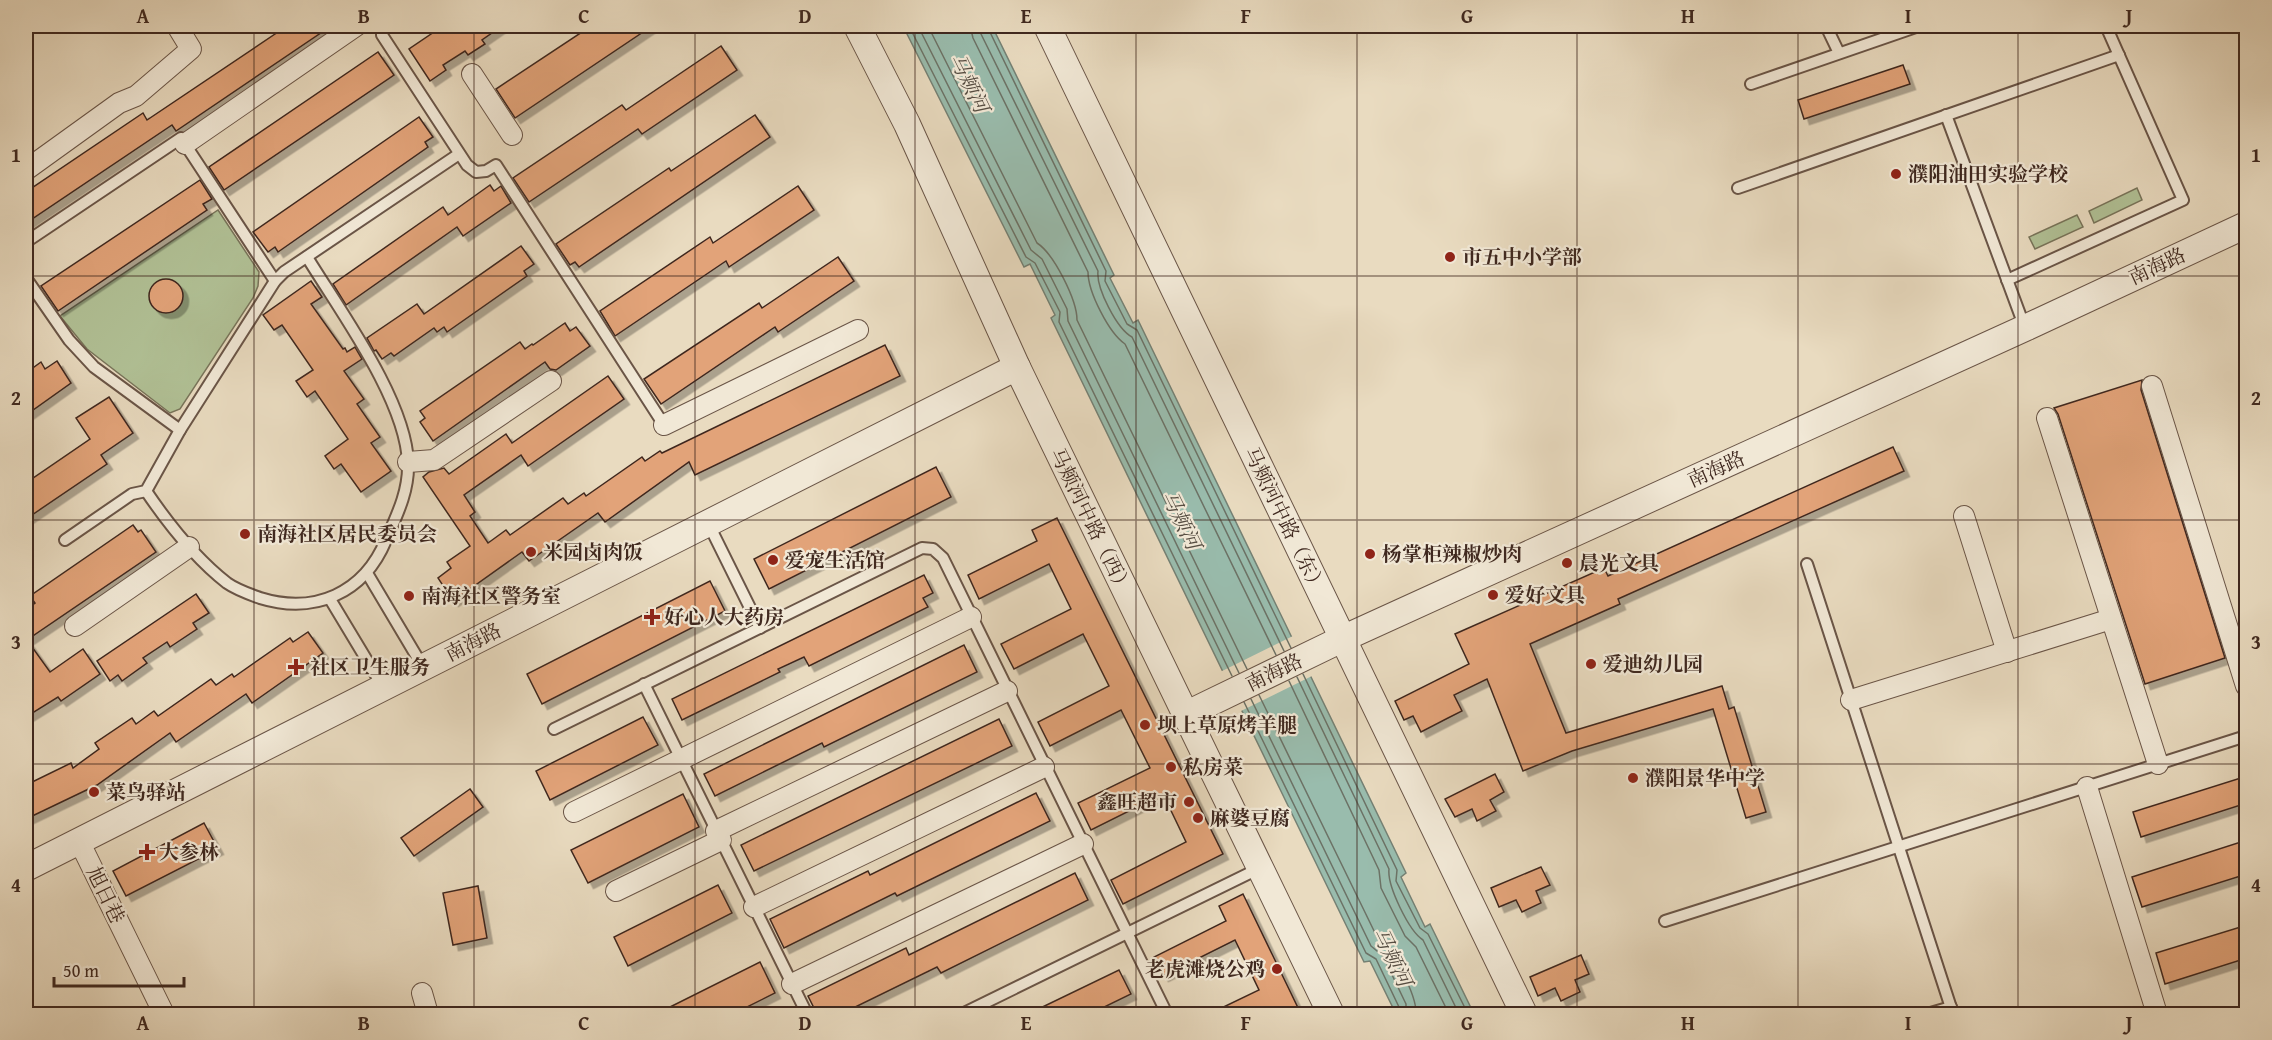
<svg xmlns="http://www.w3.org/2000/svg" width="2272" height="1040" font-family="'Gentium Book Plus','Noto Serif SC',serif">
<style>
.green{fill:#b1c196;stroke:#78745a;stroke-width:1.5}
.water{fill:#99bcad;stroke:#758174;stroke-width:1.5}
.pier{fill:#e9dbc0}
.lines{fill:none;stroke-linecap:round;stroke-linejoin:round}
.shore{stroke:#6c7266;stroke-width:1.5}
.building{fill:#e2a379;stroke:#3f281f;stroke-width:1.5;filter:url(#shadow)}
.service-casing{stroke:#6a5547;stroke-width:14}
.minor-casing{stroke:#6a5547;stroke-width:22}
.tertiary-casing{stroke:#6a5547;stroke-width:28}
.service{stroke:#f1e8d6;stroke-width:10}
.minor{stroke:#f1e8d6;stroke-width:20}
.tertiary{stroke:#f1e8d6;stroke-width:26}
.grid{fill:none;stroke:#3f281f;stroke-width:1.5;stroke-opacity:0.55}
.poi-dot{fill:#8f2418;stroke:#f1e8d6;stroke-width:2}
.labels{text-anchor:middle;stroke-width:4.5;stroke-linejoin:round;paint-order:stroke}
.poi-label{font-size:20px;font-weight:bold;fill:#3f281f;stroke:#f1e8d6;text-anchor:start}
.street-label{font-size:20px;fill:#3f281f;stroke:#f1e8d6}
.water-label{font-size:21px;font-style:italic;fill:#564d42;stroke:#f1e8d6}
.neatline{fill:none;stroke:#3f281f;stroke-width:2}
.grid-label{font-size:20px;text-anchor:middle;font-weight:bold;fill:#3f281f}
</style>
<defs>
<filter id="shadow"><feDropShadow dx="5.5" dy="5.5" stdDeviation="0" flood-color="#0004"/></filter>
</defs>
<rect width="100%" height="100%" fill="#e9dbc0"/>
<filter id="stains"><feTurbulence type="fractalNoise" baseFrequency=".00333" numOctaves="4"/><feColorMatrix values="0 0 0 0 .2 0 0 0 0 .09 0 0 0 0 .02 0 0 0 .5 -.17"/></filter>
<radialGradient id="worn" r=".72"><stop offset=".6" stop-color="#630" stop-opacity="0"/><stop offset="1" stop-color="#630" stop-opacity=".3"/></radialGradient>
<g class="green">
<polygon points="2137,188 2142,200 2094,223 2089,211"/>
<polygon points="218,210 259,272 258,286 253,298 180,409 170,413 87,349 60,316"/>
<polygon points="2077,215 2083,227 2035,249 2029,237"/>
</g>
<polygon class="water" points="903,26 992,26 1114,275 1110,278 1133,323 1138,320 1406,873 1401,877 1425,927 1430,924 1474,1014 1389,1014 1389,1013 1394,1010 1370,961 1364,962 1051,318 1055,315 1030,264 1024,267"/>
<polygon class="pier" points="1295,635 1314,675 1239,712 1220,672"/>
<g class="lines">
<g class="shore">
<polyline points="909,26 1026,257 1035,263 1060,312 1059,322 1232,676"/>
<polyline points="918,26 1031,250 1042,259 1067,309 1068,321 1239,673"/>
<path d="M928,26L1037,243C1054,254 1077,300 1077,320L1247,669"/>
<path d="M970,26L973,38L1088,272C1088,292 1109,333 1125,344L1276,655"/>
<path d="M979,26L981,34L1098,271C1096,288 1117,329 1132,337L1284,651"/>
<polyline points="987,26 1106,271 1105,281 1127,324 1137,330 1291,648"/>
<polyline points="1303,674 1397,870 1396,881 1420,928 1428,934 1468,1014"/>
<path d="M1297,677L1389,869C1387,886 1409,931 1423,940L1459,1014"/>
<polyline points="1289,681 1379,870 1381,888 1405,936 1416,947 1449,1014"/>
<path d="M1259,695L1378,939C1393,949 1417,996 1416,1014"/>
<polyline points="1251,699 1371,946 1383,956 1406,1004 1406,1014"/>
<polyline points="1244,702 1366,953 1376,959 1399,1007 1398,1014"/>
</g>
</g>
<g class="building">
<polygon points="287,26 331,26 176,131 172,125 26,223 26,192 143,113 147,120"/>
<polygon points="443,26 502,26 482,40 485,44 468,55 465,51 443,65 446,70 430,81 409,49"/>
<polygon points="591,26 652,26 515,118 496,89"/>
<polygon points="721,46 737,70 642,134 638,129 529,202 513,178 622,105 626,110"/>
<polygon points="378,52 394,75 224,190 209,167"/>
<polygon points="1903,65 1910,84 1804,119 1798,100"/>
<polygon points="755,115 770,137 579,267 575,262 570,265 556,244 669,168 671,171"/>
<polygon points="419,117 433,137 425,142 428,147 278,252 275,247 268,252 253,232"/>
<polygon points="200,180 212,199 203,204 207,210 58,311 41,286"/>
<polygon points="490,185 494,191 501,186 511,203 463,236 457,227 346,305 333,284 443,207 448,215"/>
<polygon points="798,186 814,210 729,267 726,261 615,336 600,311 710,237 713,243"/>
<polygon points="521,246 534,264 524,271 527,276 447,332 444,327 437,332 434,328 394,356 391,353 382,359 376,350 374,351 367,338 417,304 424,314"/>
<polygon points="838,257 854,281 778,332 775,327 661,404 644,379 759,303 762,308"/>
<circle cx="166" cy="296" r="17"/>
<polygon points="311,281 322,297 311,304 343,349 345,348 347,352 355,347 362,359 344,371 364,399 357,404 380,437 371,443 391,471 361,492 341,464 334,469 325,456 348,439 315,391 307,397 296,381 313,370 282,325 274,330 263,315"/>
<polygon points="565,323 570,331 576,327 590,346 556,370 550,369 545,362 433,441 420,422 425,418 420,411 520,342 525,349 532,344 533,345"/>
<polygon points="885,345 900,376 695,475 689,462 605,522 598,513 529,561 522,552 453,601 438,578 451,568 447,562 470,546 423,477 429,472 444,468 449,474 506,434 512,443 608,376 624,399 528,466 521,455 464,495 475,512 470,516 488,543 506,530 510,535 563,498 568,504 584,493 586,496 642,457 645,461 660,451 662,453"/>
<polygon points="57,361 71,383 26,415 26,373 41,362 45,369"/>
<polygon points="2142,380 2141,390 2225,658 2145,684 2058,414 2054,408"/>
<polygon points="109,397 133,433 101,455 107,464 26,519 26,483 90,439 76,418"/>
<polygon points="1893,447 1904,471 1618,599 1620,604 1530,644 1566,733 1722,686 1729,709 1734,707 1766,812 1746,818 1713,709 1572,751 1523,771 1487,679 1454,695 1462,711 1448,718 1421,732 1413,716 1404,720 1395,701 1469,664 1455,634 1604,568 1608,576"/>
<polygon points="936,467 951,497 769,589 754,559"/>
<polygon points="1057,518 1223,854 1123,904 1111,880 1186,842 1163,794 1091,830 1078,803 1150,768 1121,710 1050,746 1038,722 1109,686 1083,634 1014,669 1001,644 1071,609 1049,564 979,599 968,575 1037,541 1032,530"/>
<polygon points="133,525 138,532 141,530 156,552 27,640 50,672 83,649 100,674 61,701 58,697 26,717 26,610 35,603 30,596"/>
<polygon points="924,575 933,593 923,598 928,607 809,666 804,657 778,669 780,672 682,720 672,699"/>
<polygon points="710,581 725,611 542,704 527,674"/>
<polygon points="196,594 209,613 193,623 197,629 170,647 167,642 143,658 147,663 122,681 118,675 110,681 97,661"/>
<polygon points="308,632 323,653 252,703 246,694 176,742 170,733 97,785 26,819 26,785 71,763 73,768 99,749 95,743 132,718 136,724 154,711 158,716 211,679 216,685 232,674 234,677 290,638 293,642"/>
<polygon points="964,645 977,672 824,747 822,743 715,796 704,774"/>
<polygon points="643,717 658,745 550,800 536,771"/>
<polygon points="999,719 1012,746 754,871 741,845"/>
<polygon points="1495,774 1504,792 1490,800 1496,811 1477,821 1472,809 1455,817 1445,799"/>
<polygon points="2247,776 2247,803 2141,837 2133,812"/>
<polygon points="470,789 483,807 414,856 401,838"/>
<polygon points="1036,793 1050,821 897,896 895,893 784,948 770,919 868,871 870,875"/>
<polygon points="683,794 699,827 588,883 571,850"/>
<polygon points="204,823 218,849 126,896 113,871"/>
<polygon points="2247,840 2247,874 2142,907 2132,877"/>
<polygon points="1541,867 1550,885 1536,891 1541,903 1522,912 1516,900 1499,907 1491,888"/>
<polygon points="1075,873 1088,900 941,973 937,967 841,1014 817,1014 808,996 906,948 909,955"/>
<polygon points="718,885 732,913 628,966 614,937"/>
<polygon points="478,886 487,938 453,945 443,893"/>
<polygon points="1243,894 1301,1014 1209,1014 1259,990 1235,940 1163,976 1154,957 1226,921 1219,906"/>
<polygon points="2247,925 2247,958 2165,984 2156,953"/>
<polygon points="1581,955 1589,974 1575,980 1580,992 1561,1001 1555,988 1538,996 1530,977"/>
<polygon points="760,962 775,993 733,1014 656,1014"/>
<polygon points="1119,970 1131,994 1090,1014 1028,1014"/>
</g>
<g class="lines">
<g class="service-casing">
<g id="service">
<polyline points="1826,26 1839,53"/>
<polyline points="382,35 467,165 476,172 486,171 496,165 664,425"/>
<polyline points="1751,84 1919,26"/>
<polyline points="1946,115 2025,328"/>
<polyline points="1738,188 2119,55"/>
<polyline points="26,242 181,138 275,281"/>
<polyline points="26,278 69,340 94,367 180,430"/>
<polyline points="2007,280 2183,200 2106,26"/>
<path d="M146,491C169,525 195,558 227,583C237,590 249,594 260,598C315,615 364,593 386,540C397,515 409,491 408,463C406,400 340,311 307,257"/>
<polyline points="708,523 760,628"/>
<polyline points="65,540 132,494 146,491 180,430 275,281 284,272 459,154"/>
<polyline points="1807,564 1953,1014"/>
<polyline points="367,573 423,667"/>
<polyline points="330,599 383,687"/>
<polyline points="644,684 807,1014"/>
<polyline points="554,729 922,548 933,549 943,558 1167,1014"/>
<polyline points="1665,921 2246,736"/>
<polyline points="962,1014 1260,868"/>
<polyline points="1927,1014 1951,1007"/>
</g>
</g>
<g class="minor-casing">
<g id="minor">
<polyline points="472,74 512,135"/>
<polyline points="185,144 356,26"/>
<polyline points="26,170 119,103 136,96 191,49 177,26"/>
<polyline points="2152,386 2246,686"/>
<polyline points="2047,418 2158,764"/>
<polyline points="664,425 858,330"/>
<polyline points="408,462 434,460 551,381"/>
<polyline points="1964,516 2007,652"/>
<polyline points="75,626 189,547"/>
<polyline points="1851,700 2111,619"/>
<polyline points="2087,787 2157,1014"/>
<polyline points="574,812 971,617"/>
<polyline points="716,831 1007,691"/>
<polyline points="79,841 164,1014"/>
<polyline points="616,891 721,840"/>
<polyline points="754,907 1044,767"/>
<polyline points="792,984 1083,844"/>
<polyline points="422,993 428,1014"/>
</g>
</g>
<g class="tertiary-casing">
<g id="tertiary">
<polyline points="857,26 907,124 1017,367 1331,1014"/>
<polyline points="1047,26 1524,1014"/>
<polyline points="1185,715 1342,639 2025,328 2246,225"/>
<polyline points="26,868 1017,367"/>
</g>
</g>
<use href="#service" class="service"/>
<use href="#minor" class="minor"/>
<use href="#tertiary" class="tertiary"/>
</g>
<path class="grid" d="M254,26V1014M474,26V1014M695,26V1014M915,26V1014M1136,26V1014M1357,26V1014M1577,26V1014M1798,26V1014M2018,26V1014M26,276H2246M26,520H2246M26,764H2246"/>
<g class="poi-dot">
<circle cx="1896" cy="174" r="6"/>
<circle cx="1450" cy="257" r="6"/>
<circle cx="245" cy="534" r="6"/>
<circle cx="531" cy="552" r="6"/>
<circle cx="1370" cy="554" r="6"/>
<circle cx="773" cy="560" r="6"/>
<circle cx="1567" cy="563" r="6"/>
<circle cx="1493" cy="595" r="6"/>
<circle cx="409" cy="596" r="6"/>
<path d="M649 608h6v6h6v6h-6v6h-6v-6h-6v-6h6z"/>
<circle cx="1591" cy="664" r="6"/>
<path d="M293 658h6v6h6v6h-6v6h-6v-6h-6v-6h6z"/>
<circle cx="1145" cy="725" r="6"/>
<circle cx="1171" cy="767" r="6"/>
<circle cx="1633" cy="778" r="6"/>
<circle cx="94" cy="792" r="6"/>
<circle cx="1189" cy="802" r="6"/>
<circle cx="1198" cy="818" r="6"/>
<path d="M144 843h6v6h6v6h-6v6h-6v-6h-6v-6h6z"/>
<circle cx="1277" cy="969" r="6"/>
</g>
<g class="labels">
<g class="poi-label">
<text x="1908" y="181">濮阳油田实验学校</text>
<text x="1462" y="264">市五中小学部</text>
<text x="257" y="541">南海社区居民委员会</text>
<text x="543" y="559">米园卤肉饭</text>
<text x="1382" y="561">杨掌柜辣椒炒肉</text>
<text x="785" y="567">爱宠生活馆</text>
<text x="1579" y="570">晨光文具</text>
<text x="1505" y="602">爱好文具</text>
<text x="421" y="603">南海社区警务室</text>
<text x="664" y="624">好心人大药房</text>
<text x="1603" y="671">爱迪幼儿园</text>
<text x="310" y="674">社区卫生服务</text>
<text x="1157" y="732">坝上草原烤羊腿</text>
<text x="1183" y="774">私房菜</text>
<text x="1645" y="785">濮阳景华中学</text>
<text x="106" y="799">菜鸟驿站</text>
<text x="1177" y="809" text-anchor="end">鑫旺超市</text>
<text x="1210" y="825">麻婆豆腐</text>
<text x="159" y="859">大参林</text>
<text x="1265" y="976" text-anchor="end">老虎滩烧公鸡</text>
</g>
<g class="street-label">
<text transform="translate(2157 266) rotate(-25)" y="7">南海路</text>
<text transform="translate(1716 469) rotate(-24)" y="7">南海路</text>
<text transform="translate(1285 520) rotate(64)" y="7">马颊河中路（东）</text>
<text transform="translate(1091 521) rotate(64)" y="7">马颊河中路（西）</text>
<text transform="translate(473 642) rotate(-27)" y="7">南海路</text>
<text transform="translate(1274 672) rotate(-26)" y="7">南海路</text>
<text transform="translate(106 895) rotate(64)" y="7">旭日巷</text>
</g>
<g class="water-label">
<text transform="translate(969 83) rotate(64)" y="7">马颊河</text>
<text transform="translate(1181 520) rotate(64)" y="7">马颊河</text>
<text transform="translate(1392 957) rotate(64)" y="7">马颊河</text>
</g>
</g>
<rect width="2272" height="1040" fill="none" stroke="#e9dbc0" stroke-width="66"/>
<path d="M54 977v9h130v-9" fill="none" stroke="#3f281f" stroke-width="3"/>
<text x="63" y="977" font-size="18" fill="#3f281f" stroke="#f1e8d6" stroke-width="4.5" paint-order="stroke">50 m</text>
<rect x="33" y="33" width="2206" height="974" class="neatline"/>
<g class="grid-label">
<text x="143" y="23">A</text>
<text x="364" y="23">B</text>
<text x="584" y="23">C</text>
<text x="805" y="23">D</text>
<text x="1026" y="23">E</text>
<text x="1246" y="23">F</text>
<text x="1467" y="23">G</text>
<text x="1688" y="23">H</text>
<text x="1908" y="23">I</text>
<text x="2129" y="23">J</text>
<text x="16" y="162">1</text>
<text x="2256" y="162">1</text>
<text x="16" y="405">2</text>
<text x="2256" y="405">2</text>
<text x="16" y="649">3</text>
<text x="2256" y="649">3</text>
<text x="16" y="892">4</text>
<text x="2256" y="892">4</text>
<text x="143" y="1030">A</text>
<text x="364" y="1030">B</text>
<text x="584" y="1030">C</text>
<text x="805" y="1030">D</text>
<text x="1026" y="1030">E</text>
<text x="1246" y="1030">F</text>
<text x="1467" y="1030">G</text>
<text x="1688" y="1030">H</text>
<text x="1908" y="1030">I</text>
<text x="2129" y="1030">J</text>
</g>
<rect width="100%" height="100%" filter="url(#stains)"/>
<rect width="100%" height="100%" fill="url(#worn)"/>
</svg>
